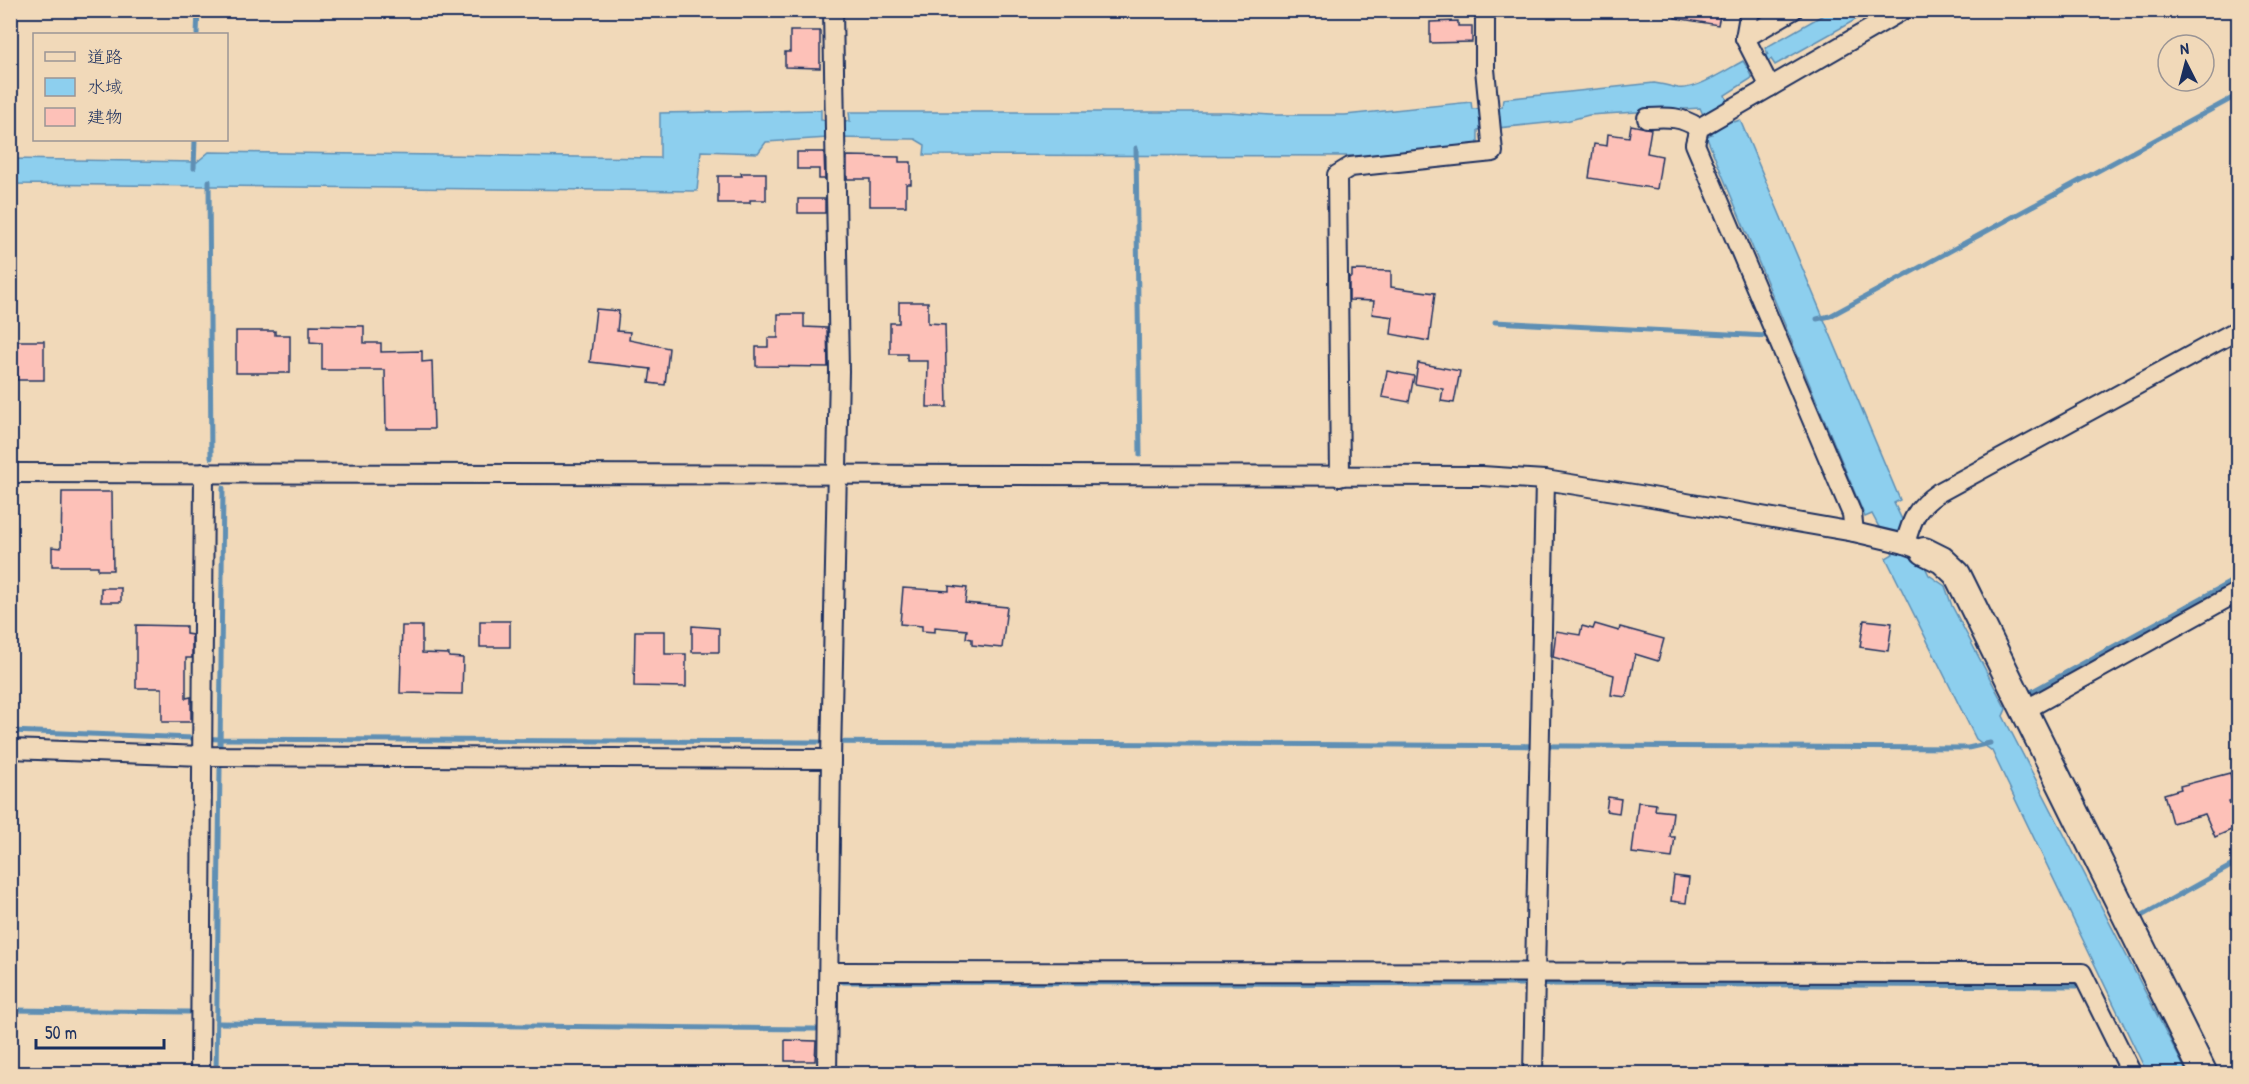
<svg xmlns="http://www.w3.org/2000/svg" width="2249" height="1084" font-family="'Patrick Hand','Klee One',sans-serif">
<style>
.water{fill:#8dcfee;stroke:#5f8fb4;stroke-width:1.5}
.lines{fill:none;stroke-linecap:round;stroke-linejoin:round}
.stream{stroke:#5f8fb4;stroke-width:5}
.building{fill:#fdc1b8;stroke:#1b2f5e;stroke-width:1.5}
.street-casing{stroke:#1b2f5e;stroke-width:22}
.secondary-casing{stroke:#1b2f5e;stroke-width:30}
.street{stroke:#f1d9b9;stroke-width:18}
.secondary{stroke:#f1d9b9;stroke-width:26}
</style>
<rect width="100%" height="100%" fill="#f1d9b9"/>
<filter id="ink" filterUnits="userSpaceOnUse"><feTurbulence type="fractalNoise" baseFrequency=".0167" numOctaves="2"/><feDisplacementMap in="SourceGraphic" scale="12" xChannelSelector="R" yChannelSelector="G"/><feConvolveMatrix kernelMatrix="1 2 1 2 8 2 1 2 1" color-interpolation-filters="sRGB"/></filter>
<g filter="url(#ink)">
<path class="water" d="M1830,11H1871L1775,65L1771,59L1749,72L1752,78L1725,95L1734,122L1740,120L1900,500L1894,503L1929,575L1945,586L1952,606L2006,709L2003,716L2187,1073H2147L1992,751L1976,739L1886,558L1893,554L1872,514L1865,517L1706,136L1712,134L1700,108L1589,115L1566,121L1478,130V144L1360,156L924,155L925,145L915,139L828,138L766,142L758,153L701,151L697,191L11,184V159L197,162L209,152L660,158V113L821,110V120L850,121L849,112H1228L1270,115H1345L1471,102L1472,109L1502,107L1503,99L1654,83C1662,84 1670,86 1678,88C1695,91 1728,69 1743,61L1747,67L1768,54L1765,48Z"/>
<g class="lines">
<g class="stream">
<polyline points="197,34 198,10"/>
<polyline points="1136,148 1140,455"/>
<polyline points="194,168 195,140"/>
<polyline points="209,181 211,458"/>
<polyline points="1817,319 1830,316 2238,95"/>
<polyline points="1495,322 1767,336"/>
<polyline points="2031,692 2238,578"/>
<polyline points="10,731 220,739 1968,748 1990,743"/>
<polyline points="220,750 223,488"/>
<polyline points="2141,916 2238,862"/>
<polyline points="843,982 1522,984"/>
<polyline points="1547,984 2077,986"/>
<polyline points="10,1010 189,1012"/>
<polyline points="217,1023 816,1029"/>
<polyline points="216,1074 220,769"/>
</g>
</g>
<g class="building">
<polygon points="1676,10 1721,10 1718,25 1675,18"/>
<polygon points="1458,21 1458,26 1472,26 1472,42 1430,43 1430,22"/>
<polygon points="790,31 820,31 820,68 785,67 785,52 790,52"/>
<polygon points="1631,125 1651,129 1647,153 1662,156 1657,189 1589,178 1594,144 1607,146 1608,134 1629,137"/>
<polygon points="797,152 824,152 825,179 819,179 819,169 797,169"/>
<polygon points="847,156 899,157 899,162 911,162 911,184 906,184 906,206 870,206 870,179 847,179"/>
<polygon points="741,173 766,173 766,200 750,200 750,203 718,203 718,176 742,176"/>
<rect x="798" y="199" width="27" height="14"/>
<polygon points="1352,270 1391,271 1391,287 1435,293 1429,341 1391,334 1393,317 1372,314 1374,301 1349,300 1349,277 1352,277"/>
<polygon points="899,302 928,302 928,323 945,324 947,407 927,407 928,361 907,361 907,354 890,354 890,323 899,323"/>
<polygon points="596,309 619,311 617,331 630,332 629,340 669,348 665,385 649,383 651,369 590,362"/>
<polygon points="778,314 804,314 804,327 827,328 828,367 756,366 756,347 768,347 768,338 778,338"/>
<polygon points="310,325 364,326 364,343 381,343 381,352 422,351 422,362 432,361 434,429 386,429 385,370 322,370 322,343 310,342"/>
<polygon points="236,331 275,331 275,335 290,335 290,373 236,373"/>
<polygon points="10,341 44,341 44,380 17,380 17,368 10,368"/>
<polygon points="1418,363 1460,371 1454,403 1441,401 1443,389 1415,384"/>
<polygon points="1387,371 1414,376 1409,402 1382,397"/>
<polygon points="62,492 112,492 113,570 98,570 98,566 52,566 52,547 61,548"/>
<polygon points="949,586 967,588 965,603 1007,607 1002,648 972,645 972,639 966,638 967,630 935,627 935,632 922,631 922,626 900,624 903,588 949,591"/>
<rect x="101" y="588" width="20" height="14"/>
<polygon points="1864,620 1892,623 1888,651 1860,647"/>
<rect x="480" y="621" width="30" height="26"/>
<polygon points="1595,624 1619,631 1620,627 1664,639 1658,661 1635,654 1626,697 1611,695 1614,675 1553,657 1556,631 1580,635 1582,626 1593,629"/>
<polygon points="136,625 186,626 186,634 192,635 192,658 186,658 186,698 191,697 191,722 162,722 162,688 136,688"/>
<polygon points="402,626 422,626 422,653 449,654 449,657 463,658 462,694 400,693"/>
<polygon points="692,626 719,628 719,652 692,652"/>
<polygon points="635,631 665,631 665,654 686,654 686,687 634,686"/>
<polygon points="2230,773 2237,799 2229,801 2238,827 2215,837 2205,814 2172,823 2164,794 2181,789 2180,786"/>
<polygon points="1608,797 1621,799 1619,813 1606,811"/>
<polygon points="1638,802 1656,804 1655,810 1673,812 1670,837 1675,837 1672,858 1632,853"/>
<polygon points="1674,876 1689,878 1686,903 1671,901"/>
<polygon points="785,1040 816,1041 815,1061 785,1061"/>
</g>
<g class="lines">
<g class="street-casing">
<g id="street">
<polyline points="1750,10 1745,38 1770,87"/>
<polyline points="1745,38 1793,10"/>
<path d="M1647,118C1669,117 1680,116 1699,128"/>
<polyline points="10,473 1482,476 1545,480 1646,496 1854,532 1905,544 1924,551"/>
<polyline points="1340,477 1337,175 1350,167 1493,152 1485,69 1485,10"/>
<polyline points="1854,532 1852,514 1695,144 1699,128 1903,10"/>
<path d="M1905,544C1912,519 1916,508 1938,493L2238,330"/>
<polyline points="2025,710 2238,592"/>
<polyline points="10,749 203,756 831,759"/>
<polyline points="829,972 2082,973 2132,1074"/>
<polyline points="200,1074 204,473"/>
<polyline points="827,1074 831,759 839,371 833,10"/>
<polyline points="1533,1074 1545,480"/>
</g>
</g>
<g class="secondary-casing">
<polyline id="secondary" points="1924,551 1942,560 1957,574 2204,1074"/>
</g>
<use href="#street" class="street"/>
<use href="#secondary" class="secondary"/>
</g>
</g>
<rect width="2249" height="1084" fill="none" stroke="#f1d9b9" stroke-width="36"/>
<rect x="18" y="18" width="2213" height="1048" fill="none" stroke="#1b2f5e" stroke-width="2" filter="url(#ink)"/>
<rect x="33" y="33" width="195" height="108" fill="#f1d9b9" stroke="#9b9595" stroke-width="1.5"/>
<rect x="45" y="52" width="30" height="9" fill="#f1d9b9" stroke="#9b9595" stroke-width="1.5"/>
<text x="87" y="63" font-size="18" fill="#1b2f5e">道路</text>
<rect x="45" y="78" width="30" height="18" fill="#8dcfee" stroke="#9b9595" stroke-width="1.5"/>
<text x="87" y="93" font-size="18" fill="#1b2f5e">水域</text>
<rect x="45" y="108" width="30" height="18" fill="#fdc1b8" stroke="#9b9595" stroke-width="1.5"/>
<text x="87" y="123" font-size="18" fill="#1b2f5e">建物</text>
<g transform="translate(2186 63) rotate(354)"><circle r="28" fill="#f1d9b9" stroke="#9b9595" stroke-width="1.5"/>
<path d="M0-4.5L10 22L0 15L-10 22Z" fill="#1b2f5e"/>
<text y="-9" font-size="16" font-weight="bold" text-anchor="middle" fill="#1b2f5e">N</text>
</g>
<path d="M36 1039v9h128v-9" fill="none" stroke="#1b2f5e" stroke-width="3"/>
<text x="45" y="1039" font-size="18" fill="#1b2f5e" stroke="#f1d9b9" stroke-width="4.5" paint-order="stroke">50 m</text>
</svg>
